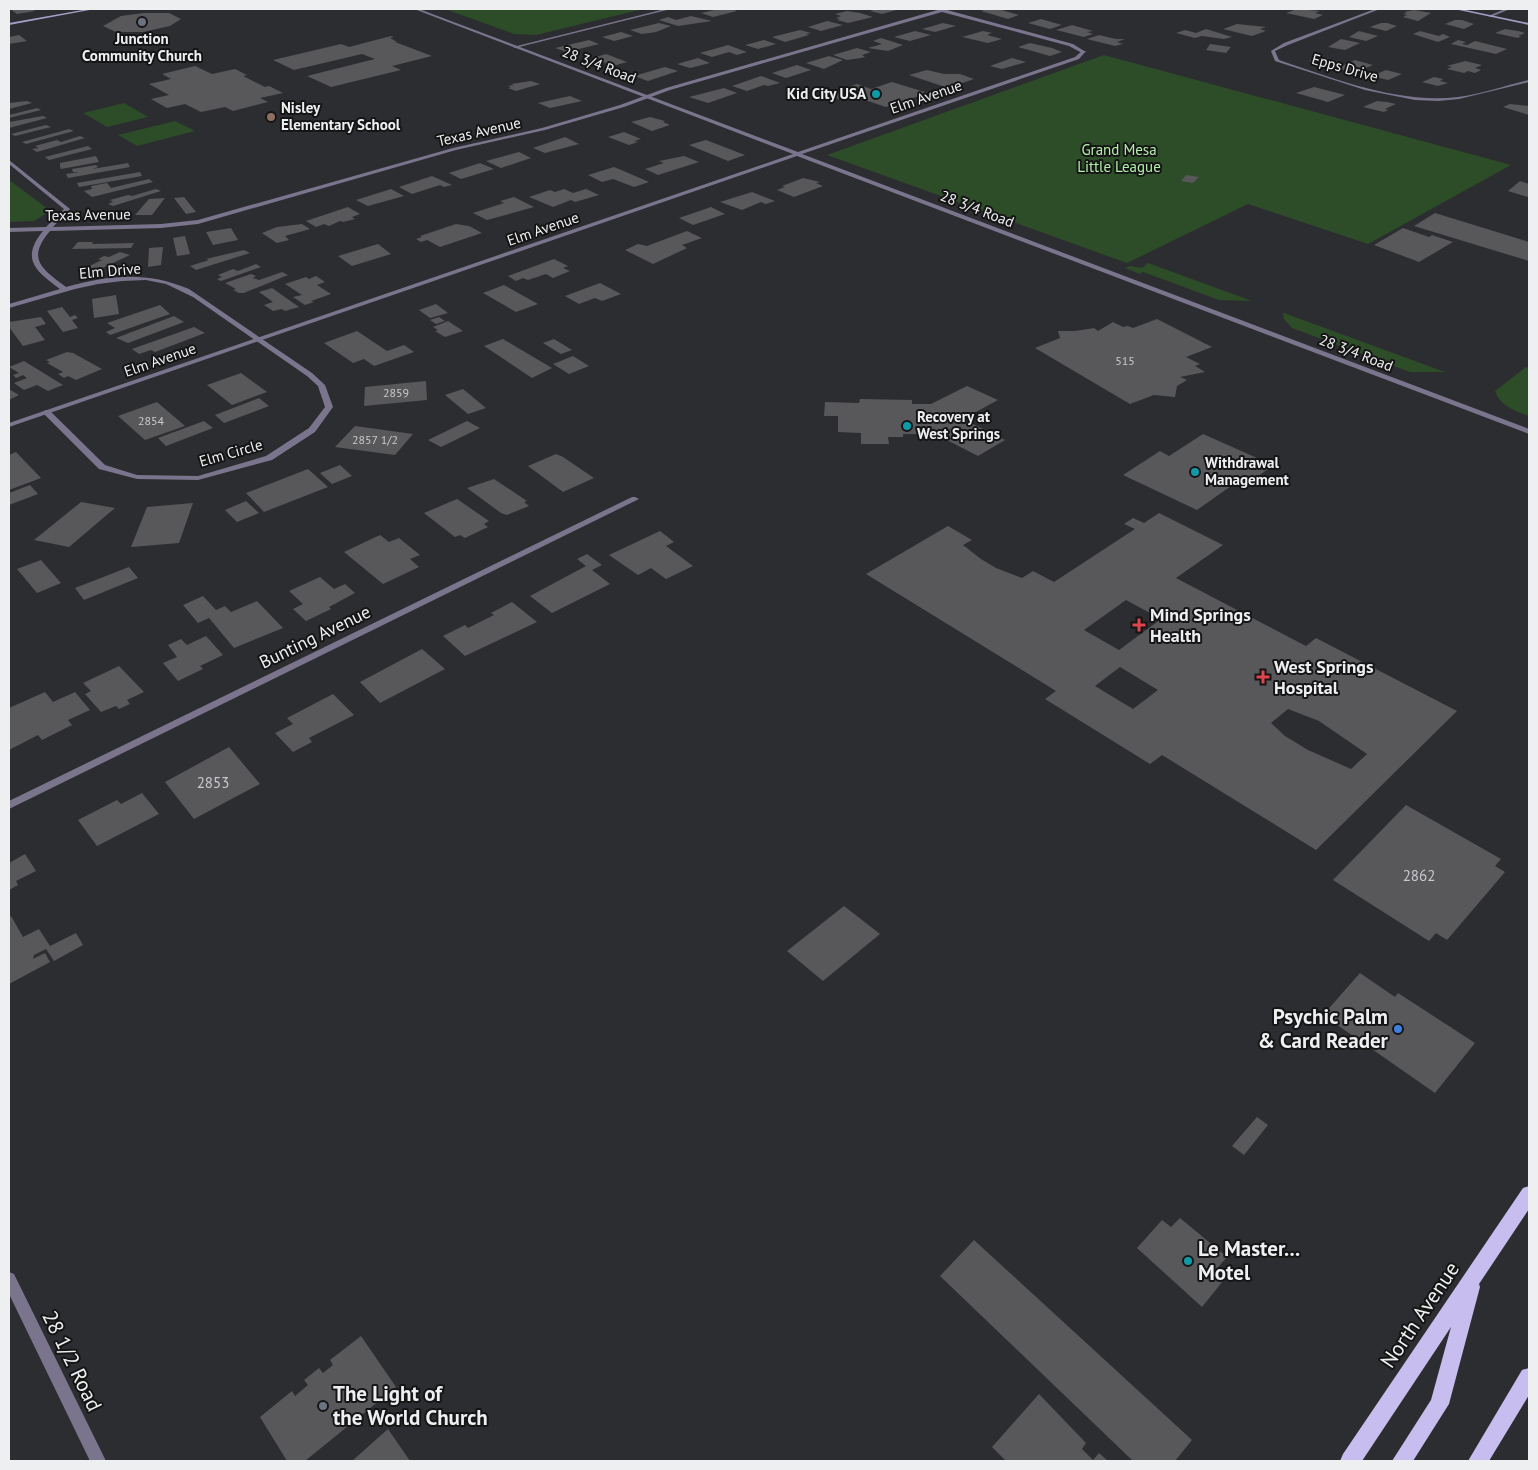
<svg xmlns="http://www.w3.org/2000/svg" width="1538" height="1470" font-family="'PT Sans',sans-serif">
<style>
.green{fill:#2d4c28}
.building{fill:#58585b;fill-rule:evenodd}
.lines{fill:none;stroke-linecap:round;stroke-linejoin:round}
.minor{fill:#7a758d;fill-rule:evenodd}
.tertiary{fill:#7a758d;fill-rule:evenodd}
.secondary{fill:#a69dc5;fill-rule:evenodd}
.primary{fill:#c8bdef;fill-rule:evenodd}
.worship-dot{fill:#6b7280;stroke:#151516;stroke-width:2}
.culture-dot{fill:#0f9aa8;stroke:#151516;stroke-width:2}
.education-dot{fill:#8d6e63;stroke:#151516;stroke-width:2}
.health-dot{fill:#e0444e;stroke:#151516;stroke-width:2}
.shop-dot{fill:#3f7fe0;stroke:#151516;stroke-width:2}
.labels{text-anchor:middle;stroke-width:4;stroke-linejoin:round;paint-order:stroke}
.far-number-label{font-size:12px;fill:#c8c9cc}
.far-poi-label{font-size:15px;font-weight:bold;fill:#eeeff1;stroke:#151516;text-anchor:start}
.far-street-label{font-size:15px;fill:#eeeff1;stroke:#151516}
.far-park-label{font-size:15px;fill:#b2efa8;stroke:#151516}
.number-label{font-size:15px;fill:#c8c9cc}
.poi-label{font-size:18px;font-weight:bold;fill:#eeeff1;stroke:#151516;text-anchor:start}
.street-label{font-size:18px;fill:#eeeff1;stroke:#151516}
.near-poi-label{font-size:21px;font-weight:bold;fill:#eeeff1;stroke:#151516;text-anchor:start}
.near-street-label{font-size:21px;fill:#eeeff1;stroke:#151516}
</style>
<rect width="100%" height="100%" fill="#2c2d30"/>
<g class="green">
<polygon points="445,9 643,9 536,35 514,34"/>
<polygon points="1104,55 1511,165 1368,244 1248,204 1127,263 827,155"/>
<polygon points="124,103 148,117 107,127 83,113"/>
<polygon points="175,121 195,131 137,146 118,135"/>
<polygon points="9,180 48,209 47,213 34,221 9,222"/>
<polygon points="1148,263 1252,301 1219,300 1143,272 1140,274 1125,268 1130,266 1142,268"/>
<polygon points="1283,313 1284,313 1445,372 1410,372 1292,328 1284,319"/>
<path d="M1526,367L1529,368V416C1515,411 1500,406 1495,391Z"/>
</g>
<g class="building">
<polygon points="10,9 32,9 35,11 17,14"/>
<polygon points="719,9 731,9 737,11 713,17 701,13"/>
<polygon points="877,9 900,9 882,14 870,11"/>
<polygon points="987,9 998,9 1019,15 1008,19 981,11"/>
<polygon points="1297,9 1320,11 1315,13 1323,15 1314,19 1286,13"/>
<polygon points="1414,10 1431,13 1418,21 1403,17 1407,15 1403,14 1407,13 1404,12"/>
<polygon points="847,11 860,13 873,17 848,23 837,20 840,19 836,18 841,16 835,14"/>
<polygon points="143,13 169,13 181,19 170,26 143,32 116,32 103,26 121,16"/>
<polygon points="691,16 712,21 678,26 659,20 668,17 676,20"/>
<polygon points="1041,19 1062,25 1050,29 1028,23"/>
<polygon points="1455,20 1462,20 1474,24 1464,29 1445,24"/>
<polygon points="827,21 843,25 821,31 808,27"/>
<polygon points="659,23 671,26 656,32 642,34 630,30"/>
<polygon points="943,23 956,26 935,32 922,29"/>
<polygon points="1381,23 1387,23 1397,26 1386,31 1370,27"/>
<polygon points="1237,24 1266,27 1260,29 1266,31 1252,36 1223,29"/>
<polygon points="1072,25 1093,31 1087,32 1093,34 1084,37 1056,30"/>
<polygon points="1206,29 1232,37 1224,39 1202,36 1195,38 1176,33 1185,30 1196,33"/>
<polygon points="1505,29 1518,31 1525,33 1518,36 1521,36 1518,38 1495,33"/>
<polygon points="800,30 811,33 806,34 809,35 785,42 772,37"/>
<polygon points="915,31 931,35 910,41 894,37"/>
<polygon points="983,31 992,33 987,35 1002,39 988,43 962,37"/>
<polygon points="1359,31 1378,36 1366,41 1349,37"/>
<polygon points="1420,31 1439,36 1443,34 1450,37 1438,42 1413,34"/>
<polygon points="621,32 633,36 614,41 602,37"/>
<polygon points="19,35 27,41 9,44 9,37"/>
<polygon points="1099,35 1116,39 1125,39 1117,42 1123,44 1115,46 1087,39"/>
<polygon points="391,36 394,37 390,38 397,42 395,42 432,56 392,66 401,70 331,87 307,76 375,59 362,54 294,70 273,60 341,44 349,47"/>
<polygon points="881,38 903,45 888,51 868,48 882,44 873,41"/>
<polygon points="1341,39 1360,43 1345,50 1328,47"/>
<polygon points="589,40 599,44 567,52 555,48"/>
<polygon points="764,40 776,44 758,49 745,45"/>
<polygon points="1458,40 1466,42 1462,44 1467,45 1475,41 1507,49 1496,54 1451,44"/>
<polygon points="1030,43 1052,48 1062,52 1050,56 1018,47"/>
<polygon points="1210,44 1231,47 1226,53 1206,50"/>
<polygon points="728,45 747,52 737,55 729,52 712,57 700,53"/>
<polygon points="857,48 871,52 862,55 865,57 861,58 847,60 833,55"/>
<polygon points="606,54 627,62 613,66 593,58"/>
<polygon points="829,56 843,60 824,69 806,63"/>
<polygon points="1319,56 1330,59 1327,60 1332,61 1325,65 1309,61"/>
<polygon points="698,58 710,63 690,68 677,64"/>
<polygon points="1012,58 1026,62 1002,69 990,66"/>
<polygon points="1355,60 1373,65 1354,73 1337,68"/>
<polygon points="1465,61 1482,65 1475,68 1481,70 1475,73 1468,71 1464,73 1447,69 1452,67 1447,66"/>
<polygon points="797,65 811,70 786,78 772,73"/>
<polygon points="195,66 212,74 235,69 247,75 243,76 265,87 269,86 283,93 260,98 268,102 233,111 225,107 201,112 185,104 167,108 151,99 169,95 149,84 171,79 162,74"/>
<polygon points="665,67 678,71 648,81 634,76"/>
<polygon points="927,70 944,74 960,74 974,79 948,88 909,75"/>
<polygon points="1386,70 1402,74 1388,80 1372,76"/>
<polygon points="761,76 780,83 768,86 764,85 747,91 732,86"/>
<polygon points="1434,77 1443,79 1440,81 1448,83 1438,86 1422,82"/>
<polygon points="531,81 540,84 516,91 508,88 511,88 508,86 514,85 511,84"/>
<polygon points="892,82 928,93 886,107 850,95 838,99 824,95 857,84 871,89"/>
<polygon points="1314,87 1345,95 1328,102 1296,93"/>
<polygon points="724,88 737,93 708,103 689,97"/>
<polygon points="570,96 582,101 550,108 538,103"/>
<polygon points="27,101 32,103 9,109 9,103"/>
<polygon points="1377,101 1387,102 1396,104 1385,109 1388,110 1384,112 1363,107"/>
<polygon points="1510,104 1529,106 1529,115 1503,107"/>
<polygon points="37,108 41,110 9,118 9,115"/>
<polygon points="43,116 47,118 9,128 9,122"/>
<polygon points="650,117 665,121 663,122 670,125 652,131 631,122"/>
<polygon points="46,125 51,127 15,136 11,134"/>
<polygon points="69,129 74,131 26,144 22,142"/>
<polygon points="624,132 641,139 634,141 638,142 629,145 608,137"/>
<polygon points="80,136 85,138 37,152 32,149 39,148 35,146 57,140 61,142"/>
<polygon points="565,137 579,144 545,153 533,148"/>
<polygon points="706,140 745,155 728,161 689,145"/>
<polygon points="88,146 92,149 49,160 45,157"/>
<polygon points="519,152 531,158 501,168 486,161"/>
<polygon points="96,156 99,162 61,169 60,166 60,163"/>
<polygon points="684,156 699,162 658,175 645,169 664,163 659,161"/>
<polygon points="128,163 130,167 68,178 66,174 79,172 73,172 72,169 96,165 98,167 92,169"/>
<polygon points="480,163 494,169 461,179 449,173"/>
<polygon points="614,167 626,172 649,182 634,187 613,179 602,182 588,175"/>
<polygon points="140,172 142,176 79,187 77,183"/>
<polygon points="1186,175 1199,177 1193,183 1181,181"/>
<polygon points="432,176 452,185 444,187 440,185 412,194 399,187"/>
<polygon points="803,178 820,182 816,183 823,186 794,197 777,190 785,187 782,186"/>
<polygon points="149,179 153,182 92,197 84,191 92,189 91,186 107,183 111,188"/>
<polygon points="1520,181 1529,184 1528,197 1508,191"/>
<polygon points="156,189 161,191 113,206 108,204 113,202 110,200 128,195 132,196"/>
<polygon points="391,189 404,196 368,206 356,200"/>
<polygon points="564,189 573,193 586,189 599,195 575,202 571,200 553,207 529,197 550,190 555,192"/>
<polygon points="752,192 775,201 766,204 761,202 742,210 720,202"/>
<polygon points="184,197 196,212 186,214 174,198"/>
<polygon points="514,197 534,207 487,220 473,213 504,203 500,201"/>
<polygon points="165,198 152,215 135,215 149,199"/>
<polygon points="348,207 360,214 352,217 355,219 343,222 340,221 329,226 324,224 316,227 306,221"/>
<polygon points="711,207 725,214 693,225 679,218"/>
<polygon points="1435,213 1529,242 1529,261 1414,226"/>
<polygon points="302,224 310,229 285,236 289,240 277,243 262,233 277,227"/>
<polygon points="456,224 469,226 482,233 440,247 427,240 421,242 416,239 422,237 420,236"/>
<polygon points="231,228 238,240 213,245 206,232"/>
<polygon points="1403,228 1429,237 1432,235 1453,242 1419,262 1374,245"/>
<polygon points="687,231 702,238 682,245 687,248 653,264 625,250 638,244 647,246"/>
<polygon points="185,236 190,254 177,256 173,238"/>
<polygon points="78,242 93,242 92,244 134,243 131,248 72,249"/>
<polygon points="378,244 391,254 352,266 338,256"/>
<polygon points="163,247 161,265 148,267 149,248"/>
<polygon points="244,250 250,253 196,270 190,266 209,260 206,259"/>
<polygon points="120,252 130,255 94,272 83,269 102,260 98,259 104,256 109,257"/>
<polygon points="554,259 568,266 563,268 570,271 553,278 546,274 528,280 523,278 516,281 508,276"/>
<polygon points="256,264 261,267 221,281 217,279 222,277 218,275 233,269 238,271"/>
<polygon points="282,272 288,275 244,293 239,293 233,290 236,289 225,283 251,274 256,276 253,278 259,280"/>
<polygon points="316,276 325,282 317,285 331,294 311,301 314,302 305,305 293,297 302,295 285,284 306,277 309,279"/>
<polygon points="600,283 621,294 602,301 595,298 579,304 565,296"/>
<polygon points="504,285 538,304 516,312 483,293"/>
<polygon points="272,288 299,307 285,311 282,309 273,311 264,305 273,302 259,292"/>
<polygon points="116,295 119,314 94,318 92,299"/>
<polygon points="436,304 448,313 430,318 419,310"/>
<polygon points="160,305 170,314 110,335 106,332 115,328 107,323"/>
<polygon points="62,307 70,317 75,315 78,318 72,320 78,328 63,332 47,311"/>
<polygon points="174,316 184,322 128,343 116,338"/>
<polygon points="41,317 46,324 35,327 45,340 23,346 9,327 9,322"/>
<polygon points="439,317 445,321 436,324 430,320"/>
<polygon points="1157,319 1212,347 1186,357 1200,364 1195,366 1205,372 1180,377 1187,380 1177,386 1175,397 1154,395 1130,404 1035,348 1060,338 1058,331 1075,331 1094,328 1098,331 1113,322 1123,327 1128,326 1133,328"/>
<polygon points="448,321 463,331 445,337 435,331 438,330 433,327"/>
<polygon points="194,327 205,333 155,352 151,350 139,354 132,349"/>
<polygon points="357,331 387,351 404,345 414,352 374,366 364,359 353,363 324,343"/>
<polygon points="503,339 552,368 532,378 484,346"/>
<polygon points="554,339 572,350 561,354 543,343"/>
<polygon points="67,352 73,353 102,369 76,380 68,376 64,378 58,374 63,372 47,363 50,362 46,360"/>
<polygon points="573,356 589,366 569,374 553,364"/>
<polygon points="24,361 63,385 48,391 37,385 24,390 14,383 27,378 23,375 16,378 13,375 19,373 9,367"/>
<polygon points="241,373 267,392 232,405 207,385"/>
<polygon points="426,381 427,400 364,406 365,387"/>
<polygon points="967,386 998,400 963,419 1005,440 978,456 935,434 903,434 903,437 888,437 889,444 861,444 861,433 838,432 838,416 824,416 825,402 859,403 860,399 912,400 912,404 931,404"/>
<polygon points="9,389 19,395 9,400"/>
<polygon points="463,389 486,408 468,414 445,395"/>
<polygon points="259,398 269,406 224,423 215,415"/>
<polygon points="157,402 185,426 145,440 118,416"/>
<polygon points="204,421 213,428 166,446 158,438"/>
<polygon points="467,421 480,428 441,447 428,440"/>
<polygon points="355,426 413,434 395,455 335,447"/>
<polygon points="1203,434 1266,462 1261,466 1268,469 1249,483 1241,479 1197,510 1123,475 1160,451 1169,456"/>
<polygon points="16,452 41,478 9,490 9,455"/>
<polygon points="556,454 563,457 594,478 563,492 528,466"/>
<polygon points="340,465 352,476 332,484 320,473"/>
<polygon points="308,469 328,487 264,512 246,493"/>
<polygon points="494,479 527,501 524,502 529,506 507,515 501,513 467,488"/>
<polygon points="30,485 38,494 9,505 9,493"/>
<polygon points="457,499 489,521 484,524 488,527 465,538 460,535 455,537 424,513"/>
<polygon points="246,501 259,513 237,522 225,510"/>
<polygon points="81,502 115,508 69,547 34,540"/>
<polygon points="193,503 179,543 131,547 147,507"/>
<path d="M1159,513L1223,545L1176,578L1306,646L1316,638L1457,711L1316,850L1162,755L1150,764L1045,699L1056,691L866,574L948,526L972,540L963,545L981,559L996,568L1022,578L1033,571L1054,582L1135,529L1124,524L1133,518L1144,523ZM1126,600L1161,619L1119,650L1084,630ZM1120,667L1158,690L1133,709L1095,686ZM1288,709L1319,721L1367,754L1351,769L1308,750L1285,736L1271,723Z"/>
<polygon points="660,531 674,542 666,546 693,566 666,579 651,568 638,575 609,555"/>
<polygon points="380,535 389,542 399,538 420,555 410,559 419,567 383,584 344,552"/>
<polygon points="587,554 602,565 592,570 610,584 552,613 530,596 586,566 577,559"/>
<polygon points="41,560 61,583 37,593 17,569"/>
<polygon points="129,567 138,578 84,600 75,588"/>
<polygon points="320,577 334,589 345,584 355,593 329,607 331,609 306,621 293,609 303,604 289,591"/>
<polygon points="203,596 216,610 225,606 231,612 257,601 283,628 234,648 209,618 198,623 183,605"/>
<polygon points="512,602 537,622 465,656 443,636 465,625 468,628 494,615 491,613"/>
<polygon points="206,636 223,655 200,666 203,669 178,681 163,663 177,657 168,645 181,639 187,645"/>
<polygon points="422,649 445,669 380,703 360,682"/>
<polygon points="119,666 144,692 127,700 130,704 119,709 116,706 101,712 85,694 91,691 83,683"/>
<polygon points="45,692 53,702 75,692 90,710 68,720 72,725 42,740 38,735 9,750 9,708"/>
<polygon points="333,694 354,715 309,738 312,742 293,752 275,733 293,724 287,718"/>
<polygon points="229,747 260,784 194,819 165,782"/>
<polygon points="142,793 159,814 97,846 78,820 117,800 121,804"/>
<polygon points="1406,805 1501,859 1495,866 1505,872 1447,940 1436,933 1429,941 1333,880"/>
<polygon points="25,854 36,871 16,881 18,885 9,890 9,863"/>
<polygon points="844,906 880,934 823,981 787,951"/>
<polygon points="11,916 23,937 39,929 50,946 76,933 83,945 54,961 46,949 34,955 33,959 45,953 50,962 9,984 9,917"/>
<polygon points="1360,973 1395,997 1398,993 1475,1043 1435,1093 1323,1015"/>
<polygon points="1257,1117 1268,1125 1244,1155 1232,1146"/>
<polygon points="1180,1218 1227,1257 1213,1273 1223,1281 1202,1307 1137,1248 1162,1220 1171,1227"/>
<polygon points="974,1240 1192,1440 1175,1461 1133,1461 940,1276"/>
<polygon points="361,1336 396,1387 305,1461 287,1461 260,1417 292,1391 295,1396 308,1385 304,1380 319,1368 323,1373 333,1365 330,1360"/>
<polygon points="1039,1394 1086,1443 1082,1449 1093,1460 1099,1453 1108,1461 1006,1461 992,1447"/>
<polygon points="388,1429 410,1461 352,1461"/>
</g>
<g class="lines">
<g class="minor">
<polygon points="665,9 671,9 515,48 513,47"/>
<path d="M941,9H949L947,10L1073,44L1086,52L1082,53L1069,46L942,12L670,90L624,107L545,130L456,150L198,224L161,228L50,231C26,259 42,269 66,287C110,275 146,271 189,289L312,373L325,385L333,407L315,432L272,460L198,480L137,479L99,469L42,412L46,410H49L105,465L137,475L198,476L266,456L309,428L325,407L318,386L307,376L193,297L166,284L146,280L122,281L98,284L75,289L9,308V304L60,289C36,271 20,259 43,231L9,232V228L46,227L64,209L9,164V160L70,209L53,227L161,224L198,220L453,148L542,128L620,105L666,88Z"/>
<path d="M1375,9H1380L1288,45L1275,51L1279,60C1336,79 1397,104 1458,97C1482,94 1506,85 1529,80V82L1459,99L1438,101L1415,100L1365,90L1275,61L1271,51L1284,43Z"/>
<polygon points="1505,9 1510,9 1491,17 1488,16"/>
<polygon points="632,497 635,497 639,499 9,809 9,801"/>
</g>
<g class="tertiary">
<polygon points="414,9 419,9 798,152 1075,57 1082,51 1086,51 1079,59 802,154 1529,429 1529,434 797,156 9,427 9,423 793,154"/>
<polygon points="9,1272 14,1274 106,1461 90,1461 9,1294"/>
</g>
<g class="secondary">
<polygon points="88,9 95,9 9,25 9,23"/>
<polygon points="1454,9 1461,9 1529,23 1529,25"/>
</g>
<g class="primary">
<polygon points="1529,1186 1529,1209 1479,1284 1480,1287 1449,1404 1413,1461 1392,1461 1431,1400 1451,1327 1362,1461 1340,1461 1343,1454 1523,1188"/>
<polygon points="1529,1368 1529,1395 1489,1461 1468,1461 1522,1370"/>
</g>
</g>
<g class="worship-dot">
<circle cx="142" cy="22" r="5"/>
<circle cx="323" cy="1406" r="5"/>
</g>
<g class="culture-dot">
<circle cx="876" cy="94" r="5"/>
<circle cx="907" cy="426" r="5"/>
<circle cx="1195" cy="472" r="5"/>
<circle cx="1188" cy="1261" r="5"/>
</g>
<circle class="education-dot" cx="271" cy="117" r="5"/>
<g class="health-dot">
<path d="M1136.5 617.5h5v5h5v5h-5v5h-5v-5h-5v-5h5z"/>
<path d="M1260.5 669.5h5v5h5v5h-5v5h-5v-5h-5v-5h5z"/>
</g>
<circle class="shop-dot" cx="1398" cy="1029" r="5"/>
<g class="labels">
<g class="far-number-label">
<text x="1125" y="365">515</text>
<text x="396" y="397">2859</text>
<text x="151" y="425">2854</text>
<text x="375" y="444">2857 1/2</text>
</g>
<g class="far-poi-label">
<text x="142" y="44" text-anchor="middle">Junction<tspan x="142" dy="17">Community Church</tspan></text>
<text x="866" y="99" text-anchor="end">Kid City USA</text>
<text x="281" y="113">Nisley<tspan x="281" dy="17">Elementary School</tspan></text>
<text x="917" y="422">Recovery at<tspan x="917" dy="17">West Springs</tspan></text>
<text x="1205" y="468">Withdrawal<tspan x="1205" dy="17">Management</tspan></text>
</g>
<g class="far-street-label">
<text transform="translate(599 65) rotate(21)" y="5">28 3/4 Road</text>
<text transform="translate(1345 68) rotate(16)" y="5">Epps Drive</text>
<text transform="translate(926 97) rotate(-19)" y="5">Elm Avenue</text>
<text transform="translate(479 132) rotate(-13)" y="5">Texas Avenue</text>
<text transform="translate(977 209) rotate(21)" y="5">28 3/4 Road</text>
<text transform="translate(88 215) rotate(-1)" y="5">Texas Avenue</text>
<text transform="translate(543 229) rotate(-19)" y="5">Elm Avenue</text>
<text transform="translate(110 271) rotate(-5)" y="5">Elm Drive</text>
<text transform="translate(1356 353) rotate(21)" y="5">28 3/4 Road</text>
<text transform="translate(160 360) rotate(-19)" y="5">Elm Avenue</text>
<text transform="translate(231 453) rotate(-16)" y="5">Elm Circle</text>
</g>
<g class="far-park-label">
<text x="1119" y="155">Grand Mesa<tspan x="1119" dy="17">Little League</tspan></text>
</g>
<g class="number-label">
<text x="213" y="788">2853</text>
<text x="1419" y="881">2862</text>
</g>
<g class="poi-label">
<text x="1150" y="621">Mind Springs<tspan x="1150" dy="21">Health</tspan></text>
<text x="1274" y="673">West Springs<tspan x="1274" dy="21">Hospital</tspan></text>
</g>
<g class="street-label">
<text transform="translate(315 637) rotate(-26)" y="6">Bunting Avenue</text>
</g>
<g class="near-poi-label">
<text x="1388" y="1024" text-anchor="end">Psychic Palm<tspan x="1388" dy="24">&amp; Card Reader</tspan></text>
<text x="1198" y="1256">Le Master...<tspan x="1198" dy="24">Motel</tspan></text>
<text x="333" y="1401">The Light of<tspan x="333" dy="24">the World Church</tspan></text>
</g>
<g class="near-street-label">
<text transform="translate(1420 1315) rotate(-56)" y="7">North Avenue</text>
<text transform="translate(72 1361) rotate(64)" y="7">28 1/2 Road</text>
</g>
</g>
<rect width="1538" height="1470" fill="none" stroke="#eeeff1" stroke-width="20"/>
</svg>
